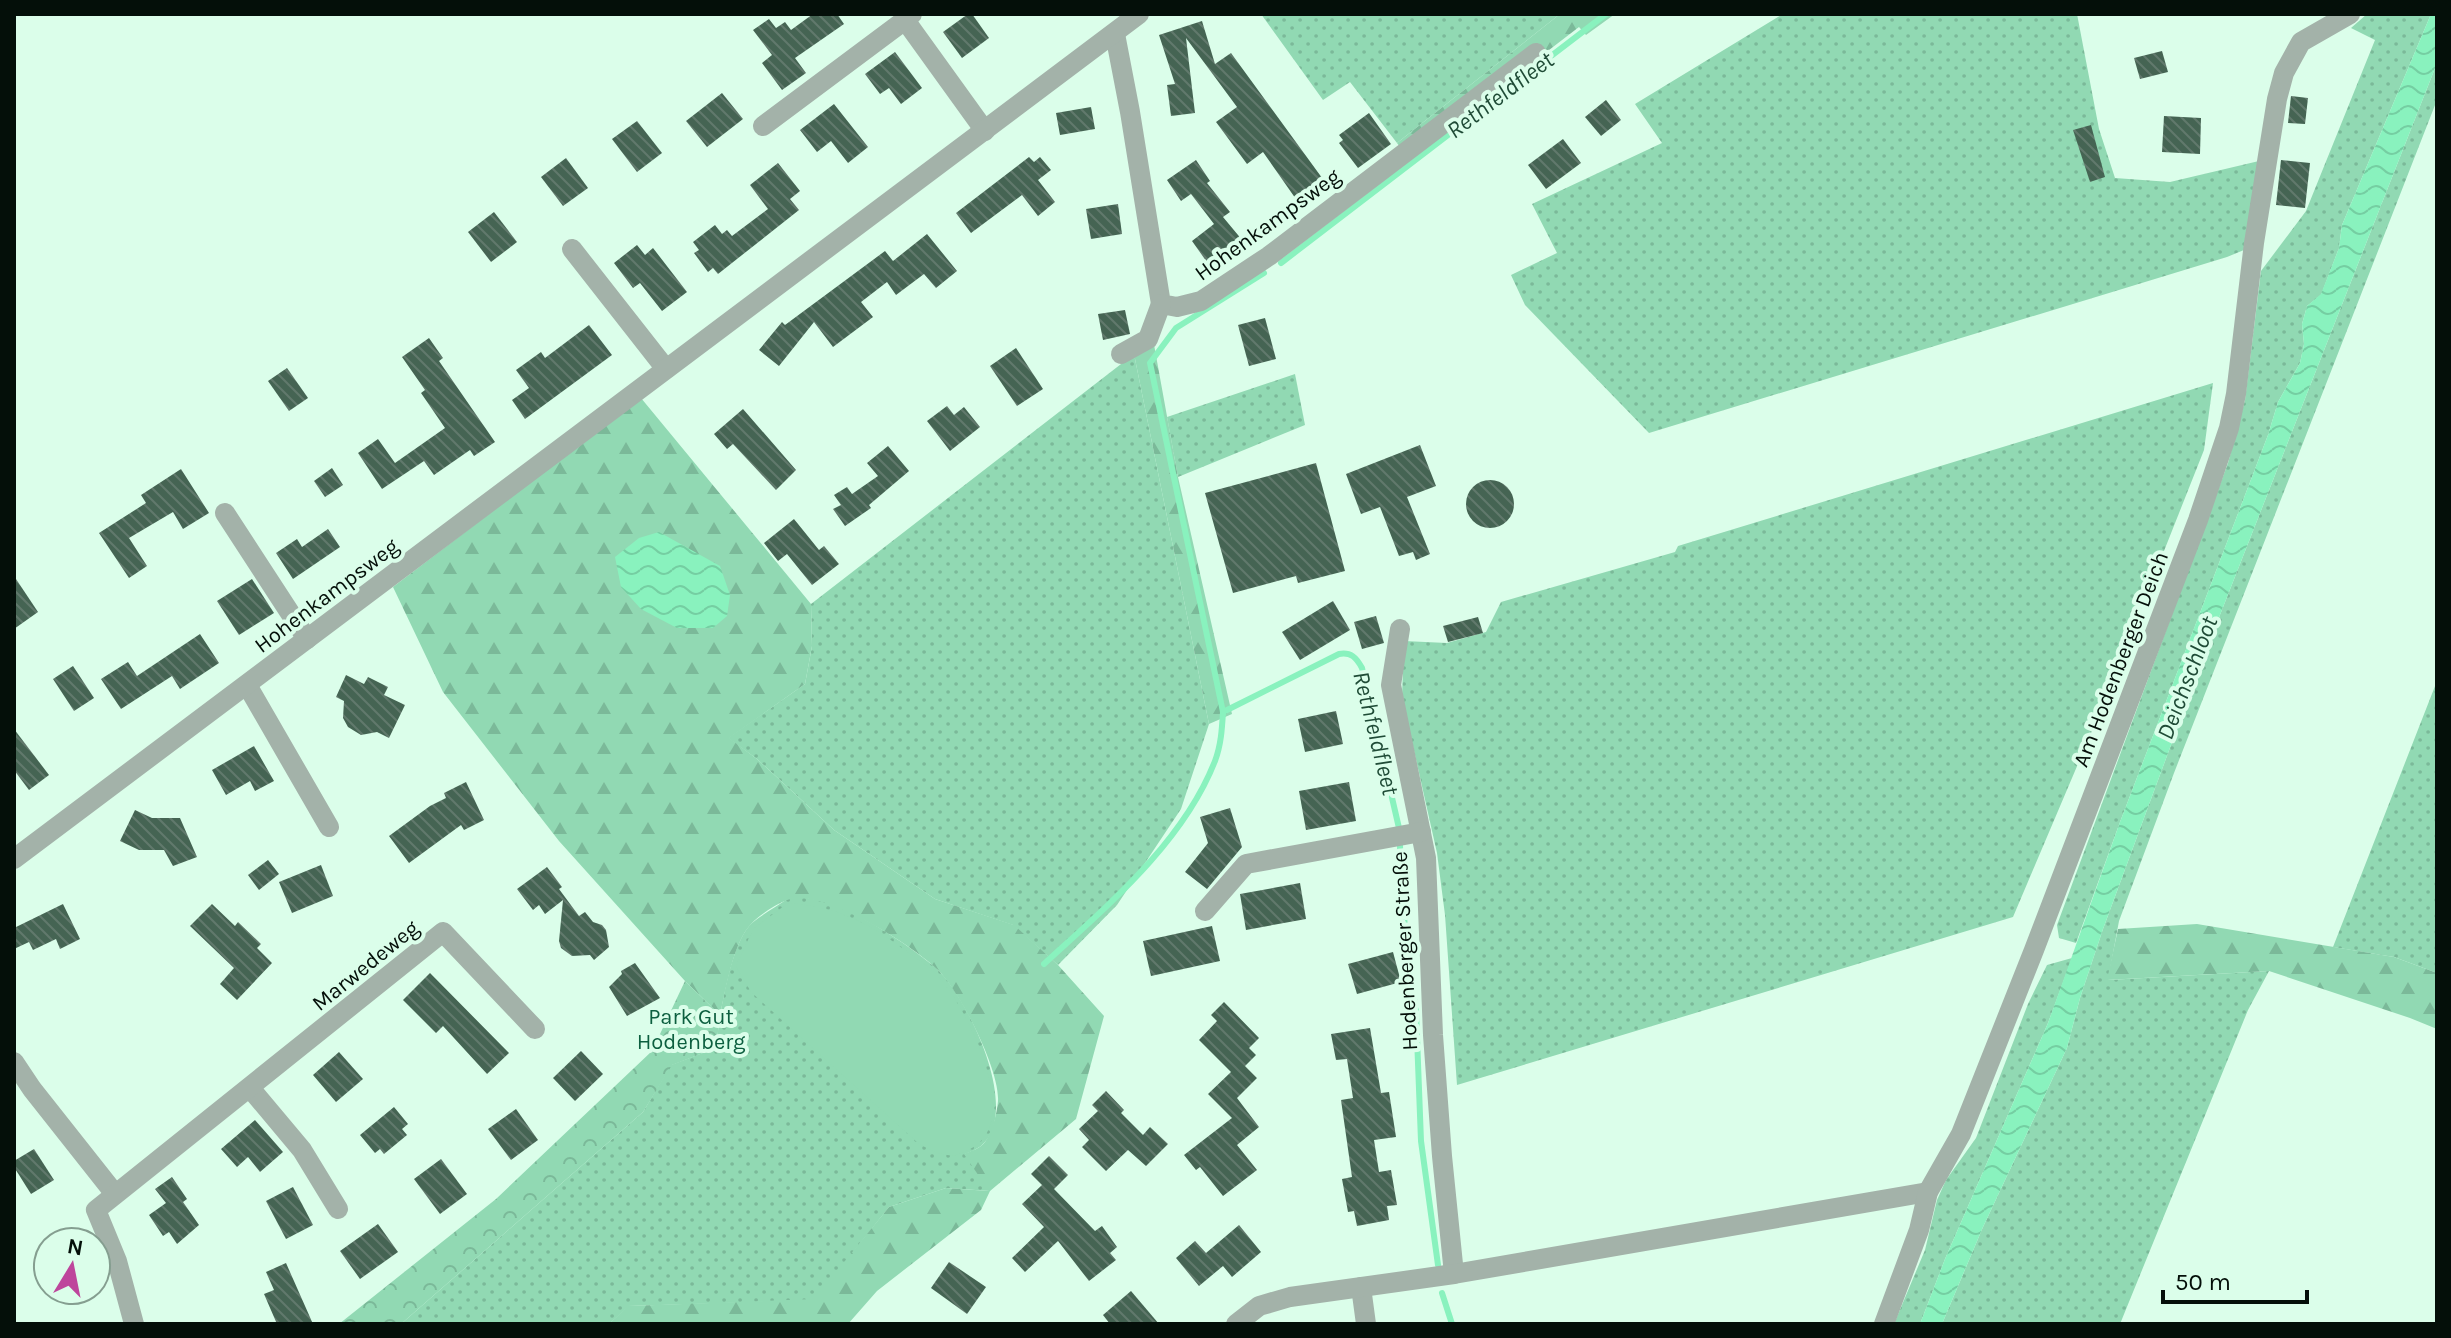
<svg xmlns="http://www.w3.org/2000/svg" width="2451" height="1338" font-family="Karla,sans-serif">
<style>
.grass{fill:url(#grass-dots)}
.forest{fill:url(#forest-firs)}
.park{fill:url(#park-crowns)}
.pitch{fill:#91d9b3}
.water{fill:url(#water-waves)}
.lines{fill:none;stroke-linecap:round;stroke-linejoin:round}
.stream{stroke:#89f2be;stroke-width:6}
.building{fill:url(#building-back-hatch)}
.minor{stroke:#a3b2a9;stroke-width:20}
.labels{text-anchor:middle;stroke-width:8;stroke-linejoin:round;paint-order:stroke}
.street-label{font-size:22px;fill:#040f09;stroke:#dbfeea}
.park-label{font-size:22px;fill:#0c5f3f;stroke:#dbfeea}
.water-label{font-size:24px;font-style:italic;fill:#1f4b36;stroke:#dbfeea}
</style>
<defs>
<pattern id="grass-dots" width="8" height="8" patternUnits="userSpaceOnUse" patternTransform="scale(2)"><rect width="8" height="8" fill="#91d9b3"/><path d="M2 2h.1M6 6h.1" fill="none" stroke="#7bb999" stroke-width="1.8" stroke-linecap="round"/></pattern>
<pattern id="forest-firs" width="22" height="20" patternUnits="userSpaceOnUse" patternTransform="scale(2)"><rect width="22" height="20" fill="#91d9b3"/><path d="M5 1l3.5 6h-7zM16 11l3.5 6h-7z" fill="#7bb999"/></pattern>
<pattern id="park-crowns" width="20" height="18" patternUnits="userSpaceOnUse" patternTransform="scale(2)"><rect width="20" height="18" fill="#91d9b3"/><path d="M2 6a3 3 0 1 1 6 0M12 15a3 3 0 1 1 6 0" fill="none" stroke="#7bb999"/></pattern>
<pattern id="water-waves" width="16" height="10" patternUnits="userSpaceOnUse" patternTransform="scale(2)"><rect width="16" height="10" fill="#89f2be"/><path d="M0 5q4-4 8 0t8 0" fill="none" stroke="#75cea2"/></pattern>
<pattern id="building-back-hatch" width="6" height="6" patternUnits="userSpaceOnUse" patternTransform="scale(2)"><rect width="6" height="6" fill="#456453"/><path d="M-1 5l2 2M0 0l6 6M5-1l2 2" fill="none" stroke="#61796c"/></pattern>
</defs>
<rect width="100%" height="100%" fill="#dbfeea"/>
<g class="grass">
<polygon points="1261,14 1560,14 1397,143 1350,82 1323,100"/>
<polygon points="1783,14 2077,14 2099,129 2115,178 2170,182 2259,161 2244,250 2227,257 1649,433 1525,305 1511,275 1557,253 1532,204 1662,143 1635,104"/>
<polygon points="2367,14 2431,14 2342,225 2339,248 2321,295 2307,306 2302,324 2304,344 2300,363 2278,402 2268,435 2120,822 2076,943 2059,938 2057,925 2228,463 2245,400 2261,271 2306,211 2375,40 2351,28"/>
<polygon points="2437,63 2437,100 2174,773 2119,921 2108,980 2269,971 2248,1010 2120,1324 1942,1324 1983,1227 2067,1048 2080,998 2103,929 2205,653"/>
<polygon points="1134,354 1209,724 1181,809 1117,905 1058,965 1013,925 935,899 834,830 757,759 728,738 805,684 812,646 811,604"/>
<polygon points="1295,374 1305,425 1178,477 1167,417"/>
<polygon points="2213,383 2204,450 2103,705 2013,917 1457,1085 1445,915 1437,853 1402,697 1404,641 1447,643 1486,632 1501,602 1675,552 1678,546"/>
<polygon points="2437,681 2437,973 2394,957 2333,947"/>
<path d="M789,898C797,898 806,897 813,899C848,904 909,945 936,968C967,996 1023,1111 981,1146C977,1149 970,1152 965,1154L990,1191L946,1188L889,1207L815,1300L629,1306L609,1324H401L643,1112L671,1065L716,1048C719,1018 730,943 752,923C763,914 777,906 789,898Z"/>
<polygon points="2072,958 2048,1023 1945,1259 1920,1324 1894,1324 1925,1250 1937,1200 1946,1180 1976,1138 2028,1004 2047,965"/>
</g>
<g class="forest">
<polygon points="1560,14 1615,14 1586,35 1579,27 1408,158 1397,143"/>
<polygon points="1153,339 1178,477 1232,714 1209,724 1134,354"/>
<path d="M641,398L811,604L812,646L805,684L729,738L757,759L834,830L935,899L1014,925L1058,965L1104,1016L1076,1119L990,1191L981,1210L877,1291L848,1324H609L628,1306L814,1299L889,1207L946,1188L989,1191L964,1154C971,1151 981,1148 985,1142C992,1132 997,1114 998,1101C1000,1070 960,992 938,970C914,946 820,886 787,900C776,904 760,915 752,923C733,942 726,989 720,1015L685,981L559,841L443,692L393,587Z"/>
<polygon points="2197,924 2394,957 2437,973 2437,1029 2410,1018 2269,971 2107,980 2118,929"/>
</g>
<polygon class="park" points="685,981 720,1015 716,1048 672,1065 643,1112 401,1324 339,1324 496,1199 652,1051"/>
<path class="pitch" d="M788,903C838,907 865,921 905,950C914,957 926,964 934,972C964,1000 1022,1116 975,1146C967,1151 958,1157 947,1155C938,1154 927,1148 919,1144L751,992L736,966L753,929Z"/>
<g class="water">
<polygon points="2431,14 2437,14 2437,63 2205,653 2103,929 2080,998 2067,1048 1983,1227 1942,1324 1920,1324 1945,1259 2048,1023 2120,822 2268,435 2278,402 2300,363 2304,344 2302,324 2307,306 2321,294 2339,248 2342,225"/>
<polygon points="659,532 720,566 730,595 727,616 713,628 677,628 641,609 621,587 615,557 639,538"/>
</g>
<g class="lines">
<g class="stream">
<polyline points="1281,263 1606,14"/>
<path d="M1223,712L1339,654C1351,652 1356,657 1362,668L1399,828L1404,918L1416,1011L1421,1141L1438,1265"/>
<path d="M1044,964C1107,906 1183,843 1215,761C1221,745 1222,729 1223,712L1150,363L1176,328L1264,273"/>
<polyline points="1442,1293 1452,1324"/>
</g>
</g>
<g class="building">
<polygon points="813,14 837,14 844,24 795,58 806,73 782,90 762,63 772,55 753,30 769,19 776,28 785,22 791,30"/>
<polygon points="968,14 972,14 989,38 962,58 943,32"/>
<polygon points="1202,21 1215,64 1231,53 1325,182 1298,202 1263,152 1247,164 1216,122 1237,107 1186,38 1195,113 1171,116 1167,85 1175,84 1159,35"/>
<polygon points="2162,51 2168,72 2140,79 2134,58"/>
<polygon points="895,52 922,88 901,104 889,88 880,94 865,74"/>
<polygon points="722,93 743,119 707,147 686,121"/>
<polygon points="2291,96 2308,98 2305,124 2288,123"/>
<polygon points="1606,100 1621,120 1601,136 1585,117"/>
<polygon points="834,104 868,147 848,163 831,141 817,152 800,130"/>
<polygon points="1091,107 1095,129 1060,135 1056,113"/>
<polygon points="1369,113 1391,144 1358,168 1339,143 1343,140 1339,135"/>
<polygon points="2164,116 2201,118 2200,154 2162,152"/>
<polygon points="637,121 662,153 637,172 612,139"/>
<polygon points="2091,125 2105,177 2090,182 2073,130"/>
<polygon points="1563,139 1581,163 1546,189 1528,165"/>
<polygon points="1029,157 1034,162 1040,157 1051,170 1038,180 1055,202 1038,216 1022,195 971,233 956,213"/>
<polygon points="566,158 588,188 563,206 541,177"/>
<polygon points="1196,160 1210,181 1207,183 1230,212 1223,217 1243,241 1209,265 1192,241 1214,224 1191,194 1181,201 1167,180"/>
<polygon points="2281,160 2310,163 2305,208 2276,205"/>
<polygon points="778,163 800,191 790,199 799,210 718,274 713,268 708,272 694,253 699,250 693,242 715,225 722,234 727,230 732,236 768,209 750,185"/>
<polygon points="1118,204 1122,234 1091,239 1086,209"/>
<polygon points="494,212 517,242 491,262 468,232"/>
<polygon points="927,234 957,271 936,288 924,274 896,295 887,282 861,302 873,317 833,347 814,322 779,366 759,350 782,322 785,325 885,251 893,261"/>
<polygon points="637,245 645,255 653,248 687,292 662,311 640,283 633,288 614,263"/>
<polygon points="1125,310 1130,334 1103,340 1098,314"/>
<polygon points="1265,318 1276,359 1249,366 1238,325"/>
<polygon points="589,325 612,355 525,419 512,400 529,388 516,370 541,352 545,358"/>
<polygon points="429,338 443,358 439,361 495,442 474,456 470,450 434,475 424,461 382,489 358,453 378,439 395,463 445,428 421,393 425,390 402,357"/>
<polygon points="1016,348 1043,389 1017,406 990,366"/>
<polygon points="287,368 308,398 289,411 268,381"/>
<polygon points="947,406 954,415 964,407 980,427 950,451 927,421"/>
<polygon points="743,409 796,470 776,490 733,444 727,449 714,434"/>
<polygon points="1420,445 1436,486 1407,497 1430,554 1416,560 1413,552 1399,556 1380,507 1361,514 1346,474"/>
<polygon points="888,446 909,471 869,505 871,508 845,526 833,509 841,505 834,495 847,487 852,494 878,476 867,463"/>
<polygon points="1316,463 1345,571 1298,583 1296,576 1233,593 1205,493"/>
<polygon points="332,468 343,485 325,497 314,481"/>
<polygon points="181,469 209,513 183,529 173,512 129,538 147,566 129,578 99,533 146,503 141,495"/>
<circle cx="1490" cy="504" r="24"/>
<polygon points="794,519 819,550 824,546 839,564 812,585 787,554 778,561 764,543"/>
<polygon points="328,529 340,547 293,579 276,553 297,539 302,547"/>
<polygon points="14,576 38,612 14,629"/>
<polygon points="252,579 274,613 239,635 217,601"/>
<polygon points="1333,601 1350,630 1300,660 1282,632"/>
<polygon points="1376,616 1384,643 1362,649 1354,622"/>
<polygon points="1478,617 1483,633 1448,642 1443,626"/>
<polygon points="200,634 219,663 180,689 172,676 121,709 101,679 128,662 137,676"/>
<polygon points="73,666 94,698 74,711 53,679"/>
<polygon points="346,675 364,684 368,677 388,687 384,695 405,705 389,738 377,732 361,735 348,727 343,718 344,701 336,697"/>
<polygon points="1336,711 1343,744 1305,752 1298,719"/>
<polygon points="14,729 49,775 29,790 14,770"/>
<polygon points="254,746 274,781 255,791 250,781 226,795 212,770"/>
<polygon points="466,782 484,820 464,830 461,825 409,863 389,836 430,806 446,798 444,793"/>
<polygon points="1349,782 1356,821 1306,830 1299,791"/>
<polygon points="1230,808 1242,847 1207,889 1185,872 1208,843 1200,817"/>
<polygon points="135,810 152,818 180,818 197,857 173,866 164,850 139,850 120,841"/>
<polygon points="268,860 279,874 259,890 248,875"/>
<polygon points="321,865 333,896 292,913 279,882"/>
<polygon points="547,867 562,887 559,889 579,916 585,912 593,922 602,925 606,930 609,947 594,960 590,955 572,956 561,948 559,941 563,900 545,914 539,905 533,910 517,889"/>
<polygon points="1300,883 1306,919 1246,930 1240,894"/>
<polygon points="63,904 80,939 60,949 56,939 33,950 29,942 14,949 14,928"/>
<polygon points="212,904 235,926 238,922 261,944 257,948 272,963 237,1000 220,984 234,968 190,926"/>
<polygon points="1212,926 1220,961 1151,976 1143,941"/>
<polygon points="1393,952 1401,982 1357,994 1348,964"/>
<polygon points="635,963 660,998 627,1016 609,987 622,974 621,971"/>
<polygon points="430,973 509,1053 487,1074 443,1026 436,1033 403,1000"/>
<polygon points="1224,1002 1259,1038 1249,1048 1256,1055 1245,1066 1257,1078 1237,1098 1259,1127 1237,1145 1257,1170 1223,1196 1200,1167 1196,1170 1184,1155 1232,1118 1208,1094 1231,1072 1199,1040 1217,1021 1211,1015"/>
<polygon points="1370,1028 1381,1093 1389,1092 1396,1137 1374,1140 1379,1172 1391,1170 1397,1205 1387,1206 1389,1220 1357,1226 1354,1211 1348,1212 1342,1179 1352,1177 1341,1100 1353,1098 1347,1059 1336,1060 1331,1034"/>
<polygon points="581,1051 603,1074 575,1101 553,1078"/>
<polygon points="339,1052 363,1079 336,1102 313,1075"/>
<polygon points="1106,1091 1124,1110 1121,1113 1143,1135 1150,1127 1168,1144 1146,1166 1128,1150 1106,1171 1082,1147 1089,1140 1079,1129 1098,1111 1092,1105"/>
<polygon points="394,1107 408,1124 402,1129 407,1135 384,1154 380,1149 375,1153 360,1135"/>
<polygon points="516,1109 538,1140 511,1160 488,1129"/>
<polygon points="255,1120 283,1152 260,1172 248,1157 237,1167 221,1149"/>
<polygon points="34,1149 54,1180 31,1194 14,1167 14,1161"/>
<polygon points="1049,1156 1068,1175 1054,1189 1095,1231 1102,1226 1117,1247 1110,1253 1116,1260 1089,1281 1058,1241 1025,1272 1012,1258 1044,1227 1022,1204 1042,1185 1031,1174"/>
<polygon points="441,1159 467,1194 440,1214 414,1179"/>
<polygon points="172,1177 187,1199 183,1202 199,1225 177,1244 169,1232 163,1236 149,1215 166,1203 155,1189"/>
<polygon points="293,1187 313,1225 286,1239 266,1201"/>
<polygon points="378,1224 398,1252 360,1279 340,1251"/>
<polygon points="1239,1225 1261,1252 1232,1277 1223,1266 1199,1286 1176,1258 1195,1241 1206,1253"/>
<polygon points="949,1262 986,1287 967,1314 931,1288"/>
<polygon points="286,1263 313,1324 277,1324 264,1294 274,1290 266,1272"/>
<polygon points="1131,1291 1159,1324 1110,1324 1103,1315"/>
</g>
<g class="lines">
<g class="minor">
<polyline points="912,14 905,20 985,131"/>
<polyline points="1115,34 1130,112 1161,304 1177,307 1201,301 1269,256 1536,53"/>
<polyline points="763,126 905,20"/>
<polyline points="572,249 666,369"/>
<polyline points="1121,354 1148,339 1161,304"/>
<polyline points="225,513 307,639"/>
<polyline points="1400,629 1391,685 1426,858 1433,1035 1442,1156 1454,1274"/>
<polyline points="247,685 329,827"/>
<polyline points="14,859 1139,14"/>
<polyline points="1205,911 1246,864 1421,832"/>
<polyline points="14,1062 32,1089 115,1194"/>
<polyline points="250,1088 302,1150 338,1209"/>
<polyline points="1361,1287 1366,1324"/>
<polyline points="134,1324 117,1261 96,1210 443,932 535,1029"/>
<polyline points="1236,1324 1259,1306 1290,1297 1454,1274 1928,1192"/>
<polyline points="1884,1324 1919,1230 1928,1192 1961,1134 2034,950 2198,520 2229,428 2236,394 2254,243 2277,99 2284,73 2301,42 2350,14"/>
</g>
</g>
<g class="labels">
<g class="street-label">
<text transform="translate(1267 224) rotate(-36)" y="8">Hohenkampsweg</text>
<text transform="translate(326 595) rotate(-37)" y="8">Hohenkampsweg</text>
<text transform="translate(2120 659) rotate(-69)" y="8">Am Hodenberger Deich</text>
<text transform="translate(1404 951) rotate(-93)" y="8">Hodenberger Straße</text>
<text transform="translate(365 965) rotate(-39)" y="8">Marwedeweg</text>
</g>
<g class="park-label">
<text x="691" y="1024">Park Gut<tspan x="691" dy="25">Hodenberg</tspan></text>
</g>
<g class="water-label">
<text transform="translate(1500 95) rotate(-37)" y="8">Rethfeldfleet</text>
<text transform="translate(2187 678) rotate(-69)" y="8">Deichschloot</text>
<text transform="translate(1376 733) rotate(76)" y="8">Rethfeldfleet</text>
</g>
</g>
<rect width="2451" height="1338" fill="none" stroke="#040f09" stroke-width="32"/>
<g transform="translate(72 1266) rotate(10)"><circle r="38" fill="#dbfeea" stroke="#859e90" stroke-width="2"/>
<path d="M0-6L14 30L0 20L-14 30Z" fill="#be469c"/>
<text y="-12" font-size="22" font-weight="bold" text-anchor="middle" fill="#040f09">N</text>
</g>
<path d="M2163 1290v12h144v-12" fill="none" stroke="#040f09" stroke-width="4"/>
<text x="2175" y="1290" font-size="24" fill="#040f09" stroke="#dbfeea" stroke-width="6" paint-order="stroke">50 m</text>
</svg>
